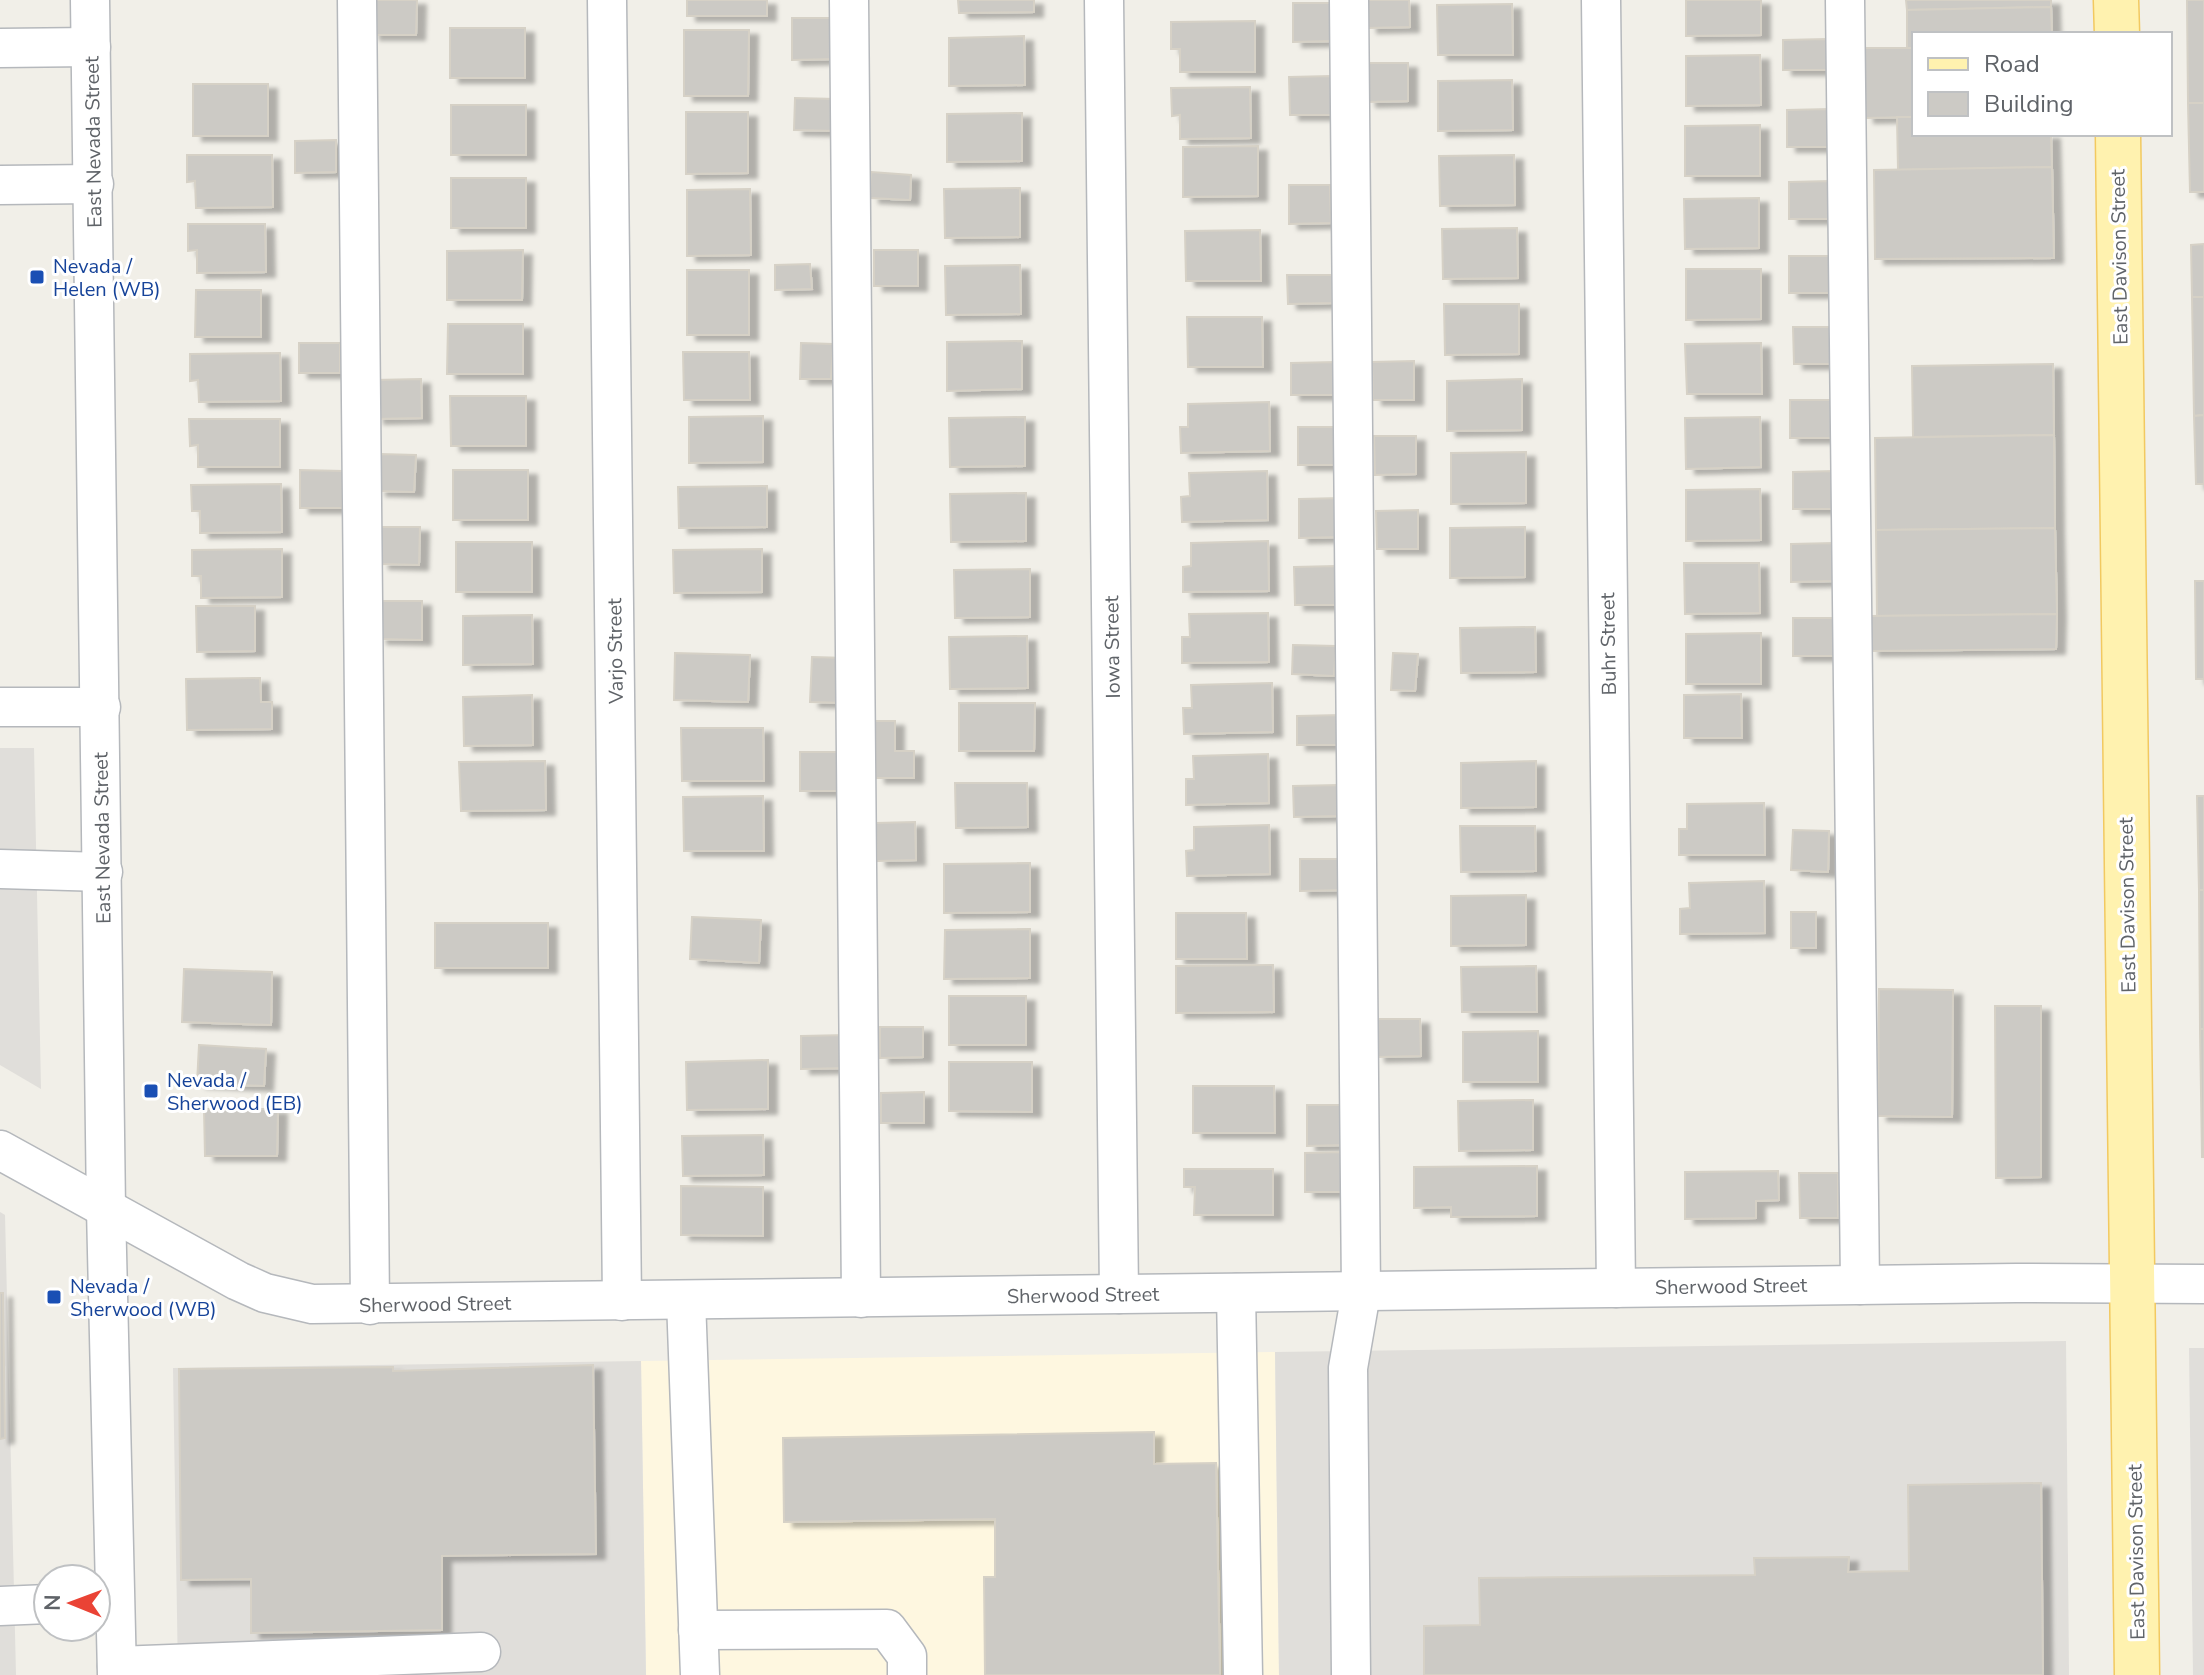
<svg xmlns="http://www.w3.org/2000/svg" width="2204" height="1675" font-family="'Nunito Sans',sans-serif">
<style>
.commercial{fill:#fef7e0}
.industrial{fill:#e0deda}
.building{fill:#cccac5;stroke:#d6d1c6;stroke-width:2;filter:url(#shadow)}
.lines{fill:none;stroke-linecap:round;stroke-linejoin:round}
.minor-casing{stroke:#b5b8bc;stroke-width:41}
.major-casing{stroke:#f2c960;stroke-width:47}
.minor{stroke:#fff;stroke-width:38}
.major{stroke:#fff2af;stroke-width:44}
.transit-dot{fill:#1a4fb4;stroke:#fff;stroke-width:3}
.labels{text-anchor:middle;stroke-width:6;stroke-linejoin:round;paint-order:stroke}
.street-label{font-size:20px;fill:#5f6368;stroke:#fff}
.transit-label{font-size:20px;fill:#164399;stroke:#fff;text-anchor:start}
</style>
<defs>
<filter id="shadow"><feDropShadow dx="9" dy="5" stdDeviation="2" flood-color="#0004"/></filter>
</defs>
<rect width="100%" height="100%" fill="#f1efe8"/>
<polygon class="commercial" points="1275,1352 1279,1675 646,1675 641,1361"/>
<g class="industrial">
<polygon points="0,748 34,748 41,1089 0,1065"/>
<polygon points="0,1212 5,1215 16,1675 0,1675"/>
<polygon points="2066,1341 2069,1675 1279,1675 1275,1352"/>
<polygon points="2189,1348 2204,1348 2204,1675 2193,1675"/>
<polygon points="641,1361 646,1675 178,1675 173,1368"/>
</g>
<g class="building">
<polygon points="371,0 417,0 416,35 371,35"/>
<rect x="687" y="0" width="80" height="16"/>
<polygon points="958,0 1034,0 1034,12 959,13"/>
<polygon points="1368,0 1409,0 1410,27 1368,28"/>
<polygon points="1686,0 1761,0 1761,35 1686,36"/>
<polygon points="1906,0 2051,0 2051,7 1907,10"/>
<polygon points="2187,0 2204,0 2204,103 2188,103"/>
<polygon points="1293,3 1334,3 1335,41 1293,42"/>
<polygon points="1512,4 1513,55 1438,55 1437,5"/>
<polygon points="2051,7 2052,34 1914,34 1914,48 1907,48 1907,10"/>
<polygon points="792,18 835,18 835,59 792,60"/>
<polygon points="1255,21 1255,72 1180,72 1180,49 1171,49 1171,22"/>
<rect x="450" y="28" width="75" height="50"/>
<polygon points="684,30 749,30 748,96 684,96"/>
<polygon points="1024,36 1025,85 949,86 949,38"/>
<polygon points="1827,39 1827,70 1783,70 1783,40"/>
<polygon points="1863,48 1914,48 1914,117 1865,118"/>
<polygon points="1760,55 1761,105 1686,106 1686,56"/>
<polygon points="1366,63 1408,63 1408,101 1367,102"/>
<polygon points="1331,76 1331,115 1290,115 1289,77"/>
<polygon points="1512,80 1513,130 1438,131 1438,81"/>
<rect x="193" y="84" width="75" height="52"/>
<polygon points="1250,87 1251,138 1180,139 1180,115 1172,116 1171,88"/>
<polygon points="795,98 836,99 836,131 794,130"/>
<polygon points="2188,103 2204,103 2204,192 2190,192"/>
<rect x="451" y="105" width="75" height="50"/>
<polygon points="1830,109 1830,147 1787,147 1787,110"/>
<polygon points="686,112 748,112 748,173 686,174"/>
<polygon points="1022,113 1022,161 947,162 947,114"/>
<polygon points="1897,117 1914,117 1914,134 2051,134 2052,167 1898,170"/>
<polygon points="1760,125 1760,176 1685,176 1685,126"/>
<polygon points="336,140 336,172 295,173 295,141"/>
<polygon points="1258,146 1258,196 1183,197 1183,147"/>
<polygon points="187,155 272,155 273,207 196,208 195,181 187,182"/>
<polygon points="1514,155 1515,205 1440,206 1439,156"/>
<polygon points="2052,167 2054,258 1875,259 1874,170"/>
<polygon points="871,172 911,175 910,200 870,198"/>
<rect x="451" y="178" width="75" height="50"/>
<polygon points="1831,181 1832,219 1789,219 1789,182"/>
<polygon points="1289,185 1330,185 1331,223 1289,224"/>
<polygon points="1020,188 1020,237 945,238 944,189"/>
<polygon points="750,189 751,255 687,256 687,190"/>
<polygon points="1759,198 1759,248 1685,249 1684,199"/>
<polygon points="188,224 265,224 266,272 197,273 197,250 188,251"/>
<polygon points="1517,228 1518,278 1443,279 1442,229"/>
<polygon points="1260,230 1261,281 1186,281 1185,231"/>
<polygon points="2204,244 2204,297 2192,297 2191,245"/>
<polygon points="523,250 522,300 447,300 447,251"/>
<rect x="874" y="250" width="44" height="36"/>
<rect x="1789" y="256" width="43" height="37"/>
<polygon points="810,264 812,289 775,290 775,265"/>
<polygon points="1020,265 1021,314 946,315 945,266"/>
<polygon points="1686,269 1761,269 1761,319 1686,320"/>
<rect x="687" y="270" width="62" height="65"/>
<polygon points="1287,275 1332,275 1332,303 1288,304"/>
<polygon points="196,290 261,290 261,337 195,337"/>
<polygon points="2192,297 2204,297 2204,415 2194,416"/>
<polygon points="1444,304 1519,304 1519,354 1445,355"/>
<polygon points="1187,317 1262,317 1263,367 1188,367"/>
<polygon points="448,324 523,324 523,374 447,374"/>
<polygon points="1793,327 1836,327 1836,364 1794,364"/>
<polygon points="1022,341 1022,389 947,391 947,342"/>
<rect x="299" y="343" width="41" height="30"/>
<polygon points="801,343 833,344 831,379 800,379"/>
<polygon points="1761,343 1762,394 1687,394 1685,344"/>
<polygon points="683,352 749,352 750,400 684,400"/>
<polygon points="280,353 281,401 199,402 198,380 190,381 190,354"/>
<polygon points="1414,361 1414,400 1373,400 1372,362"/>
<polygon points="1336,362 1336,395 1291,395 1291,363"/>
<polygon points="2053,364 2054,435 1913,437 1912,366"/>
<polygon points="421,379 422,418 375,419 374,380"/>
<polygon points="1522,379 1522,430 1447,431 1447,381"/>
<polygon points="450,396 526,396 526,446 451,446"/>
<rect x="1790" y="400" width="43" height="38"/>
<polygon points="1269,402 1270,451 1181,453 1180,427 1188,427 1188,404"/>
<polygon points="2204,415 2204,484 2196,484 2194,416"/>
<polygon points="763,416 763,462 689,463 689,417"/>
<polygon points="1025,417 1025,466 950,467 949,418"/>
<polygon points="1760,417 1761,467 1686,469 1685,418"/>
<polygon points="189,419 280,419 280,467 198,467 198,445 190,446"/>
<polygon points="1298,427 1339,427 1340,465 1298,465"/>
<polygon points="2054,435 2055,528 1876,530 1875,438"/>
<polygon points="1374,436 1416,436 1416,474 1375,475"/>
<polygon points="1526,452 1526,503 1451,504 1451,453"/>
<polygon points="379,454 416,455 414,492 377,491"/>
<polygon points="300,470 343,471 342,508 300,508"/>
<rect x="453" y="470" width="75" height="50"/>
<polygon points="1267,471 1268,520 1182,522 1181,497 1190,496 1189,473"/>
<polygon points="1835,471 1836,509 1793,509 1793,472"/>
<polygon points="281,484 282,532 200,533 200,511 192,511 191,485"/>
<polygon points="767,486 767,527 679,528 678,487"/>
<polygon points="1760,489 1761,540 1686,541 1686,490"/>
<polygon points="1026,493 1026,541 951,542 950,494"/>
<polygon points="1341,498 1341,537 1299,538 1299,499"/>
<polygon points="1418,510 1418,549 1377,549 1376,511"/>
<polygon points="380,527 420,527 419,565 380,564"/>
<polygon points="1525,527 1525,577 1450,578 1450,528"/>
<polygon points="2055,528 2057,614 1877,616 1876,530"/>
<polygon points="1268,541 1269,591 1183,592 1183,567 1191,566 1191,543"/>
<rect x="456" y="542" width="76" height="50"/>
<polygon points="1834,543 1834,581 1791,582 1791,544"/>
<polygon points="282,549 282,597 201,598 201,576 192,576 192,550"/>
<polygon points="762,549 762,592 674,593 673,550"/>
<polygon points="1684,563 1759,563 1760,613 1685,614"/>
<polygon points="1336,566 1336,605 1295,605 1294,567"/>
<polygon points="1030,569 1030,617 955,618 954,570"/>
<polygon points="2195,581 2204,581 2204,679 2196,679"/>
<polygon points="378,601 422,601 422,640 378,639"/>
<polygon points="196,606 255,606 255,651 197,652"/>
<polygon points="1268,613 1269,662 1182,663 1182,637 1190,637 1189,614"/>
<polygon points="2057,614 2056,649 1870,651 1870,616"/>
<polygon points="532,615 533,664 463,665 463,616"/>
<polygon points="1793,618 1835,618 1836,656 1793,656"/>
<polygon points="1535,627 1536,672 1461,673 1460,628"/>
<polygon points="1761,633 1761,684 1686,684 1686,634"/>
<polygon points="1027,636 1028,688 950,689 949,637"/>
<polygon points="1293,645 1336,646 1334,676 1292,674"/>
<polygon points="675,653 750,655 748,702 674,700"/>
<polygon points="1393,653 1418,654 1415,691 1391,690"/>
<polygon points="812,657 847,658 845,703 810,702"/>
<polygon points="260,678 261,702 272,702 272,729 187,730 186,679"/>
<polygon points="1272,683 1273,732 1184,734 1183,708 1192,708 1191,685"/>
<polygon points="1741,694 1742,738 1684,738 1684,695"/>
<polygon points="532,695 533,745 464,746 463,697"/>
<polygon points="959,703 1035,703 1034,751 959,751"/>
<polygon points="1341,715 1341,745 1297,745 1297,716"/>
<polygon points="875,721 895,721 895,751 914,751 914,778 876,778"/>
<polygon points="681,728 763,728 764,781 682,781"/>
<rect x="800" y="752" width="44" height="39"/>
<polygon points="1268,754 1269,803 1186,805 1186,779 1194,779 1193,756"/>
<polygon points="545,761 546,810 461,811 459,762"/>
<polygon points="1536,761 1536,807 1461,808 1461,763"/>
<polygon points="955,783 1027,783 1028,827 956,828"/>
<polygon points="1338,785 1338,816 1294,817 1293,786"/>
<polygon points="763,796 764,851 684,851 683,797"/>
<polygon points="2197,796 2204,796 2204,890 2199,890"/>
<polygon points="1764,803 1765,855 1679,855 1679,829 1687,829 1687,804"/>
<polygon points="915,822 916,860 877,861 876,823"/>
<polygon points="1269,825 1270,874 1187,876 1186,851 1194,850 1194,827"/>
<polygon points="1460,826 1535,826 1536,871 1461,872"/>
<polygon points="1793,830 1829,831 1828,872 1791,870"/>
<polygon points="1300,859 1344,859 1344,890 1300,891"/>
<polygon points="1030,863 1030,912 944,913 944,864"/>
<polygon points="1764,881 1765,933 1680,934 1680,909 1690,908 1689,883"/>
<polygon points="2199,890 2204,890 2204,1029 2200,1029"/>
<polygon points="1526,895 1526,945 1451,946 1451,896"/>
<rect x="1791" y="912" width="25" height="36"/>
<polygon points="1176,913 1246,913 1247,959 1176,959"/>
<polygon points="692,917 761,920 759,963 690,959"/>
<rect x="435" y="923" width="113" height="45"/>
<polygon points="1030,929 1030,978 944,979 945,930"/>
<polygon points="1273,965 1274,1012 1176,1013 1176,966"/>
<polygon points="1536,966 1537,1012 1462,1012 1461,967"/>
<polygon points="184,969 272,972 271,1025 182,1022"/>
<polygon points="1879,989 1953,990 1952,1117 1878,1116"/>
<rect x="949" y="996" width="77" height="49"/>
<polygon points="1995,1006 2041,1006 2041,1177 1996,1178"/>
<polygon points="1376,1019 1420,1019 1421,1056 1376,1057"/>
<polygon points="880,1027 923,1027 923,1057 880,1058"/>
<polygon points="2200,1029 2204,1029 2204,1157 2202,1157"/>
<polygon points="1538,1031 1538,1082 1463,1082 1463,1032"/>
<polygon points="847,1035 847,1068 801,1069 801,1036"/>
<polygon points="199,1045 266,1049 264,1086 197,1083"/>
<polygon points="768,1060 768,1109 687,1110 686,1062"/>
<polygon points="949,1062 1032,1062 1032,1112 949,1111"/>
<polygon points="1193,1086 1274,1086 1275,1133 1193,1133"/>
<polygon points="924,1092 924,1123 881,1123 881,1093"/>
<polygon points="1533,1100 1533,1150 1459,1151 1458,1101"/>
<polygon points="1307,1105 1344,1105 1344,1145 1307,1146"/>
<polygon points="204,1109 278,1109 277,1156 205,1156"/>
<polygon points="763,1135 764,1175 683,1176 682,1136"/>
<polygon points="1342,1152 1342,1192 1305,1192 1305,1153"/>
<polygon points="1537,1166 1537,1216 1451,1217 1451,1207 1414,1208 1414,1167"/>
<polygon points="1184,1169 1273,1169 1273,1215 1194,1215 1195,1187 1184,1187"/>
<polygon points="1778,1171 1779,1200 1756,1201 1756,1218 1685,1219 1685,1172"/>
<polygon points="1799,1173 1838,1173 1838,1218 1800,1218"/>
<polygon points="681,1186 763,1187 763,1236 681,1235"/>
<polygon points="0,1293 3,1293 5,1438 0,1439"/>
<polygon points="593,1365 596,1554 442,1556 442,1630 251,1633 251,1579 181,1580 179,1369 393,1367 393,1371"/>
<polygon points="1154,1432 1154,1464 1216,1463 1220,1675 985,1675 984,1577 995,1577 995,1519 784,1522 783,1438"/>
<polygon points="2041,1483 2043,1675 1424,1675 1424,1626 1480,1625 1479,1578 1755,1575 1754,1558 1849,1557 1848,1572 1909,1571 1908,1485"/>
</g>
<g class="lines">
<g class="minor-casing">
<g id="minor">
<polyline points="90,0 106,1209 117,1675"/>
<polyline points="357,0 370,1305"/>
<polyline points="607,0 622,1301"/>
<polyline points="849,0 861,1298"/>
<polyline points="1104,0 1119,1294"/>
<polyline points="1349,0 1361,1293 1348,1368 1351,1675"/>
<polyline points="1601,0 1616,1288"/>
<polyline points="1845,0 1860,1285"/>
<polyline points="0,48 91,47"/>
<polyline points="0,185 94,184"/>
<polyline points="0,707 101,707"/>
<polyline points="0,869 103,872"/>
<polyline points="0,1150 238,1281 265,1293 312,1304 2016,1283 2204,1284"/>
<polyline points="1236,1293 1243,1675"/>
<polyline points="686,1300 700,1675"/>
<polyline points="0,1606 48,1604"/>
<polyline points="698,1630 887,1629 907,1656 907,1675"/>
<polyline points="117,1666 481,1652"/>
</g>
</g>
<g class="major-casing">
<g id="major">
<polyline points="2116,0 2117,34"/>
<polyline points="2118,134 2137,1675"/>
</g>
</g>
<use href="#minor" class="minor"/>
<use href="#major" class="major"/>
</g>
<g class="transit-dot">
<rect x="29" y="269" width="16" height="16" rx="4"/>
<rect x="143" y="1083" width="16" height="16" rx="4"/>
<rect x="46" y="1289" width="16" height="16" rx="4"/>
</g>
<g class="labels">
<g class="street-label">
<text transform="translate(93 142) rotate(-91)" y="7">East Nevada Street</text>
<text transform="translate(2119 257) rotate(-91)" y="7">East Davison Street</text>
<text transform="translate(1608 644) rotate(-91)" y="7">Buhr Street</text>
<text transform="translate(1112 647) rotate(-91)" y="7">Iowa Street</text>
<text transform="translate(615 651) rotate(-91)" y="7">Varjo Street</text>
<text transform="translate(102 838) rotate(-91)" y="7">East Nevada Street</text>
<text transform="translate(2127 905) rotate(-91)" y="7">East Davison Street</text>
<text transform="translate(1731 1286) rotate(-1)" y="7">Sherwood Street</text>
<text transform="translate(1083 1295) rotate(-1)" y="7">Sherwood Street</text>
<text transform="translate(435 1304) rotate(-1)" y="7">Sherwood Street</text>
<text transform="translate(2136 1552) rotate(-91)" y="7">East Davison Street</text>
</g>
<g class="transit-label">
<text x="53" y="273">Nevada /<tspan x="53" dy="23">Helen (WB)</tspan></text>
<text x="167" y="1087">Nevada /<tspan x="167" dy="23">Sherwood (EB)</tspan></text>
<text x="70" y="1293">Nevada /<tspan x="70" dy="23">Sherwood (WB)</tspan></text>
</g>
</g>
<rect x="1912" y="32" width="260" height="104" fill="#ffffff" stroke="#bfc1c3" stroke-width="2"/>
<rect x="1928" y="58" width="40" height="12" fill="#fff2af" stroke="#bfc1c3" stroke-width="2"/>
<text x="1984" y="72" font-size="24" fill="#5f6368">Road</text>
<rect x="1928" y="92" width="40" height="24" fill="#cccac5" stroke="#bfc1c3" stroke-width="2"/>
<text x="1984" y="112" font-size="24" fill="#5f6368">Building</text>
<g transform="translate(72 1603) rotate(271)"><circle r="38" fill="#ffffff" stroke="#bfc1c3" stroke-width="2"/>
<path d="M0-6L14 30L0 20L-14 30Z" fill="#ea4335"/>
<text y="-12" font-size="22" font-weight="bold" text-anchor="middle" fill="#5f6368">N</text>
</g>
</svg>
